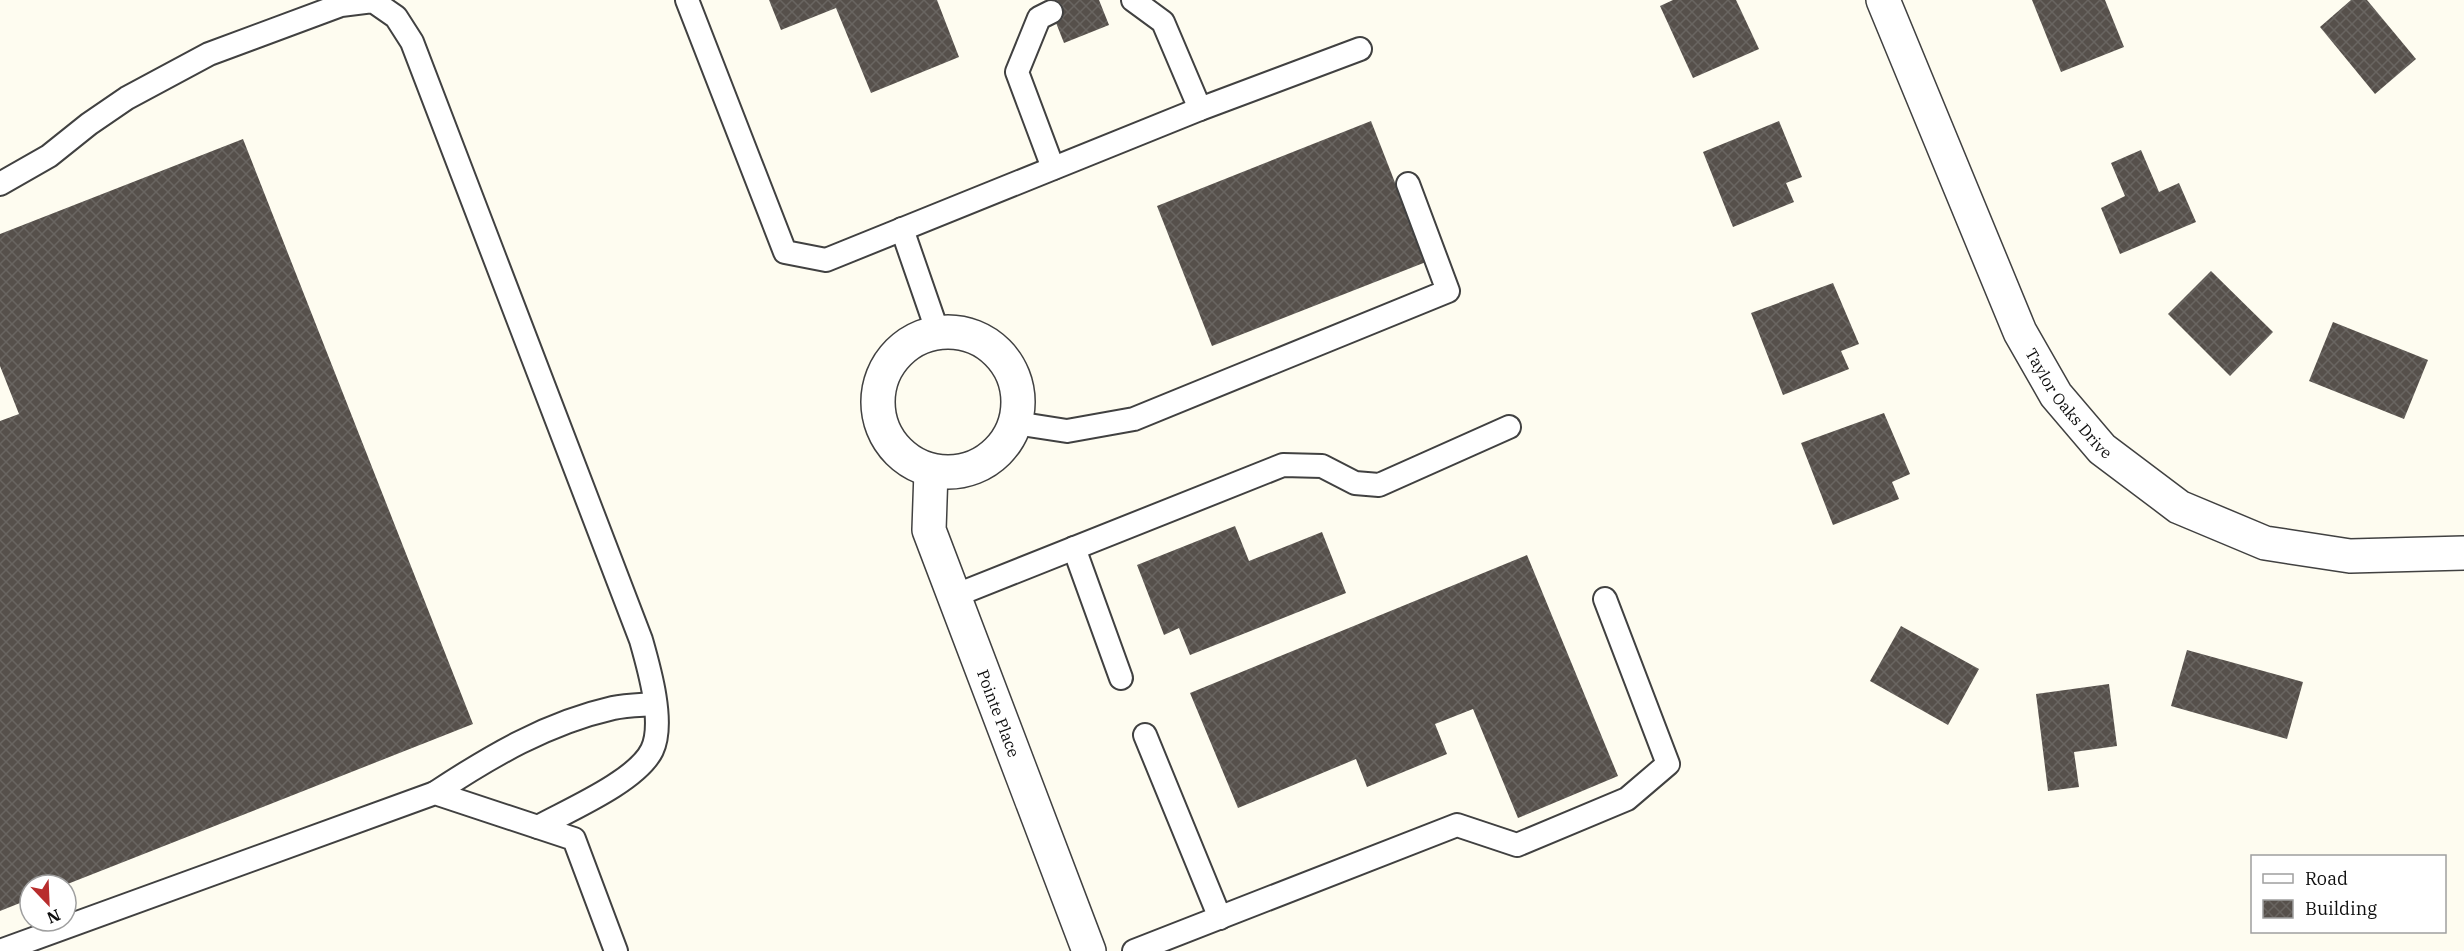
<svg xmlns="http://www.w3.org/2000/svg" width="2464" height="951" font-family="'IBM Plex Serif',serif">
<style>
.building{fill:url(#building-cross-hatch)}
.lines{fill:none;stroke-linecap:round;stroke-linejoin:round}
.lane-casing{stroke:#414141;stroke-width:26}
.street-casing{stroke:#414141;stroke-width:36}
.lane{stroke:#fff;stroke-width:22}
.street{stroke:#fff;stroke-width:33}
.labels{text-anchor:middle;stroke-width:6;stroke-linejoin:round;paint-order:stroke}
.street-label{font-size:16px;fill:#0e0e0e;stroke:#fff}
</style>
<defs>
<pattern id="building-cross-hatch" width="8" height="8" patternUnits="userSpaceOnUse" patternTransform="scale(1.5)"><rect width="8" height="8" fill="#56504b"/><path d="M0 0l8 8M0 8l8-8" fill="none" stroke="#696561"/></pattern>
</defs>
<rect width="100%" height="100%" fill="#fefcf0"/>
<g class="building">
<polygon points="769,0 937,0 959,57 871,93 836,8 781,30"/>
<polygon points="1047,0 1099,0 1109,25 1064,43"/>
<polygon points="1673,0 1736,0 1759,49 1693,78 1660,6"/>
<polygon points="2032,0 2105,0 2124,47 2061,72"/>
<polygon points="2351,0 2367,0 2416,59 2375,94 2320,27"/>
<polygon points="1371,121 1426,262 1212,346 1157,206"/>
<polygon points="1779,121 1802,177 1786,183 1794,202 1733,227 1703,152"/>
<polygon points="243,139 473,724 65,885 30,885 30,899 0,911 0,421 19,414 0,366 0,234"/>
<polygon points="2141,150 2159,192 2179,183 2196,222 2120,254 2101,208 2125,196 2111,163"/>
<polygon points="2211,271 2273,332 2230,376 2168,314"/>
<polygon points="1833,283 1859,344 1841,351 1849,369 1783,395 1751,313"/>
<polygon points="2333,322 2428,360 2404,419 2309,381"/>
<polygon points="1884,413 1910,474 1892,482 1899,499 1833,525 1801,443"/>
<polygon points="1235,526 1249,561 1322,532 1346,593 1190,655 1179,628 1164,635 1137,565"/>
<polygon points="1527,555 1618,776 1518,818 1473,709 1435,724 1447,754 1367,787 1356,759 1238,808 1190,693"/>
<polygon points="1901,626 1979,669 1948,725 1870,681"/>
<polygon points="2187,650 2303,682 2287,739 2171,706"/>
<polygon points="2109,684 2117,746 2074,752 2079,787 2048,791 2036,694"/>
</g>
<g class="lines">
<g class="lane-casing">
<g id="lane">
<polyline points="687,0 785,252 826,260 1200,109 1360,49"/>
<polyline points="1133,0 1163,22 1200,109"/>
<polyline points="1051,12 1039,18 1017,72 1053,168"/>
<path d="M0,184L49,156L89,124L127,98L209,54L341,5L373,1L396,17L412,42L641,640C649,668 665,723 652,750C637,781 569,810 538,827"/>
<polyline points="902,229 938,333"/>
<polyline points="1016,423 1067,431 1134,419 1448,291 1408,184"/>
<polyline points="1074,548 1121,678"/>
<polyline points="954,596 1283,465 1322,466 1355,483 1379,485 1509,427"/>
<polyline points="1145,735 1220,918"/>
<path d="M435,793C491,756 547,723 613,708C626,705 641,705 654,704"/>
<polyline points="0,951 435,793 574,839 616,951"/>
<polyline points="1134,951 1457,825 1517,845 1627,799 1668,764 1605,599"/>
</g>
</g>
<g class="street-casing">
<g id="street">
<path id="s1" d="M1883,0L2020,332L2056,395L2102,449L2179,507L2265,543L2350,556L2464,553"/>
<circle cx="948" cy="402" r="70"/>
<path id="s2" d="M931,471L929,530L1089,951"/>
</g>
</g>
<use href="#lane" class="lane"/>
<use href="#street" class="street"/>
</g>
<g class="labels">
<g class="street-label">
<text dy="6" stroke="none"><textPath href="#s1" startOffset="446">Taylor Oaks Drive</textPath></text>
<text dy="6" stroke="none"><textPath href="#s2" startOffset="255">Pointe Place</textPath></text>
</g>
</g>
<rect x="2251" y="855" width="195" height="78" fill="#ffffff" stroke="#9f9f9f" stroke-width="1.5"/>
<rect x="2263" y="874" width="30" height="9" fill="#ffffff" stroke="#9f9f9f" stroke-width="1.5"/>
<text x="2305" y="885" font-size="18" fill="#0e0e0e">Road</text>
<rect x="2263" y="900" width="30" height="18" fill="url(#building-cross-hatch)" stroke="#9f9f9f" stroke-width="1.5"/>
<text x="2305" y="915" font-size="18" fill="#0e0e0e">Building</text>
<g transform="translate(48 903) rotate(157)"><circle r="28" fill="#ffffff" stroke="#9f9f9f" stroke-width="1.5"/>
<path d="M0-4.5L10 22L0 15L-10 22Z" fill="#b82d2d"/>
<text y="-9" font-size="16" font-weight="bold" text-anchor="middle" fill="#0e0e0e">N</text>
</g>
</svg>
